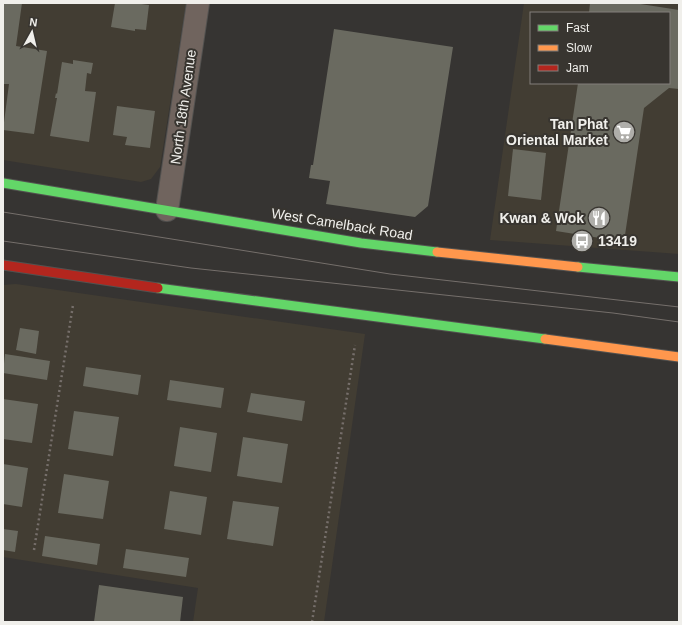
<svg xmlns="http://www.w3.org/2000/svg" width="682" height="625" font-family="Helvetica,sans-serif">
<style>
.built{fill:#423d33;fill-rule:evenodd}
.building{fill:#6a6a60}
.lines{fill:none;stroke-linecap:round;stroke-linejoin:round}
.street-casing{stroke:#535250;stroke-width:24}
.fast-casing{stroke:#535250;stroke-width:11}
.slow-casing{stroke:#535250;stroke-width:11}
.jam-casing{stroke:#535250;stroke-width:11}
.path{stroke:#766f6b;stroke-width:2.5;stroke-dasharray:2 3;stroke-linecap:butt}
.street{stroke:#70645e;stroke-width:22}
.fast{stroke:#63d668;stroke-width:9}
.slow{stroke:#ff974d;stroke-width:9}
.jam{stroke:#b3261e;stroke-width:9}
.tram{stroke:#756f6b;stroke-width:1}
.labels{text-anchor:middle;stroke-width:4;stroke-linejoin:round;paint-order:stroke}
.street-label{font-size:14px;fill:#f0efeb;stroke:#383530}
.poi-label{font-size:14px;font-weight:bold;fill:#f0efeb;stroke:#383530;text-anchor:end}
</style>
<rect width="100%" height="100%" fill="#363432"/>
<g class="built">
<polygon points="3,3 186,3 160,167 151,179 141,182 3,160"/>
<path d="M524,3H679V254L490,240ZM531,13H669V83H531Z"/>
<polygon points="16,284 365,334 324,622 193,622 198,588 3,557 3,285"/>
</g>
<g class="building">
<polygon points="3,3 22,3 16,46 47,51 34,134 3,130 9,84 3,84"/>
<polygon points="115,3 134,3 149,5 146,30 135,29 135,31 111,27"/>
<polygon points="590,3 634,3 679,10 679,89 669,88 644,108 625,235 619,241 556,231 578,83 669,83 669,13 589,13"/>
<polygon points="334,29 453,47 428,206 415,217 326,204 330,181 309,178 311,165 313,165"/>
<polygon points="73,60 93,63 91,74 87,73 85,91 96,92 89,142 50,136 57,98 55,98 56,93 57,94 62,62 73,64"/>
<polygon points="117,106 155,111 150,148 125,145 127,137 113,135"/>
<polygon points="513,149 546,153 541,200 508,196"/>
<polygon points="577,237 591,239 591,245 577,243"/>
<polygon points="20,328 39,331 36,354 16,350"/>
<polygon points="5,354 50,361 47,380 3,373"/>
<polygon points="86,367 141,375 138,395 83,386"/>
<polygon points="170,380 224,388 221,408 167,400"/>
<polygon points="251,393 305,401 302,421 247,412"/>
<polygon points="3,399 38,404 32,443 3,439"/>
<polygon points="74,411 119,417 113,456 68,449"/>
<polygon points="180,427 217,433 211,472 174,466"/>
<polygon points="243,437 288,444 282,483 237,476"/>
<polygon points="3,464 28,468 22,507 3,504"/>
<polygon points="64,474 109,481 103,519 58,513"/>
<polygon points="170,491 207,497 201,535 164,529"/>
<polygon points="233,501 279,507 273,546 227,539"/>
<polygon points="3,529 18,531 15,552 3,550"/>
<polygon points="45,536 100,544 97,565 42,556"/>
<polygon points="126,549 189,558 186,577 123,568"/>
<polygon points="99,585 183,597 180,622 94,622"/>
</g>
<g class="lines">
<g class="street-casing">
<polyline id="street" points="167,210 198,3"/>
</g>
<g class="fast-casing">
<g id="fast">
<polyline points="3,183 361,243 437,252"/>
<polyline points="578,267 679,277"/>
<polyline points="158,288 545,339"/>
</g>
</g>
<g class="slow-casing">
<g id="slow">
<polyline points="437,252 578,267"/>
<polyline points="545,339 679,357"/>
</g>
</g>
<g class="jam-casing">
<polyline id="jam" points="3,265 158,288"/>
</g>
<g class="path">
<polyline points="34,550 73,305"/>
<polyline points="312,622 355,345"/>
</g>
<use href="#street" class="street"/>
<use href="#fast" class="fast"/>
<use href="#slow" class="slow"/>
<use href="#jam" class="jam"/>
<g class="tram">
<polyline points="3,212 390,274 679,307"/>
<polyline points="3,241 191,268 613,313 679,322"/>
</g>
</g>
<defs>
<g id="supermarket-disc" transform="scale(1.15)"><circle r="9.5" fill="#afaeaa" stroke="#383530"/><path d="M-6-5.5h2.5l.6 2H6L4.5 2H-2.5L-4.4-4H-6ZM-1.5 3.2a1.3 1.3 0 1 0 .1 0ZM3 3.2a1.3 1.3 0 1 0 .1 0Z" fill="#fff"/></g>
<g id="restaurant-disc" transform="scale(1.15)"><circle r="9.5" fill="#afaeaa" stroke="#383530"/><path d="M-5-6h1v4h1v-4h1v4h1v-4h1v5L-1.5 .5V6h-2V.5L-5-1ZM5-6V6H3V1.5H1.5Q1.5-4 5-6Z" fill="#fff"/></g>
<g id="bus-disc" transform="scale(1.15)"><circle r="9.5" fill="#afaeaa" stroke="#383530"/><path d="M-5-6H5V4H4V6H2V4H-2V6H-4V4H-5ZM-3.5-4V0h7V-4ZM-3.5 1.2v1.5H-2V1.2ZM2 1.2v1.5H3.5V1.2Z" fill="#fff"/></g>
</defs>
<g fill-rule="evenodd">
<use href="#supermarket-disc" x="624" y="132"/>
<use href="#restaurant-disc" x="599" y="218"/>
<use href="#bus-disc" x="582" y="241"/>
</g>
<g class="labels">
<g class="street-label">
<text transform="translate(183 107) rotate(-82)" y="5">North 18th Avenue</text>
<text transform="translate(342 224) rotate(9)" y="5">West Camelback Road</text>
</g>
<g class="poi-label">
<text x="608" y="129">Tan Phat<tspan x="608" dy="16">Oriental Market</tspan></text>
<text x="584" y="223">Kwan &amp; Wok</text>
<text x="598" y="246" text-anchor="start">13419</text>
</g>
</g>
<rect width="682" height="625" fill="none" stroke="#f0efeb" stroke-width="8"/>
<rect x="530" y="12" width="140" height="72" fill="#383530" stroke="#827f7b"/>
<rect x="538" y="25" width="20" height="6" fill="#63d668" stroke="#827f7b"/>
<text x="566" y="32" font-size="12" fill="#f0efeb">Fast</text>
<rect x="538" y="45" width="20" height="6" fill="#ff974d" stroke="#827f7b"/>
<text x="566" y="52" font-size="12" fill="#f0efeb">Slow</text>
<rect x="538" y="65" width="20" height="6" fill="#b3261e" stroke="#827f7b"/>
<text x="566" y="72" font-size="12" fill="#f0efeb">Jam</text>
<g transform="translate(32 32) rotate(8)" stroke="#383530" stroke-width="3" paint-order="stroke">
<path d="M0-3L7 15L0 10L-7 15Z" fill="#f0efeb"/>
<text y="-6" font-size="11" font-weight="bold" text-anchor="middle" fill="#f0efeb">N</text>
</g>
</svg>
